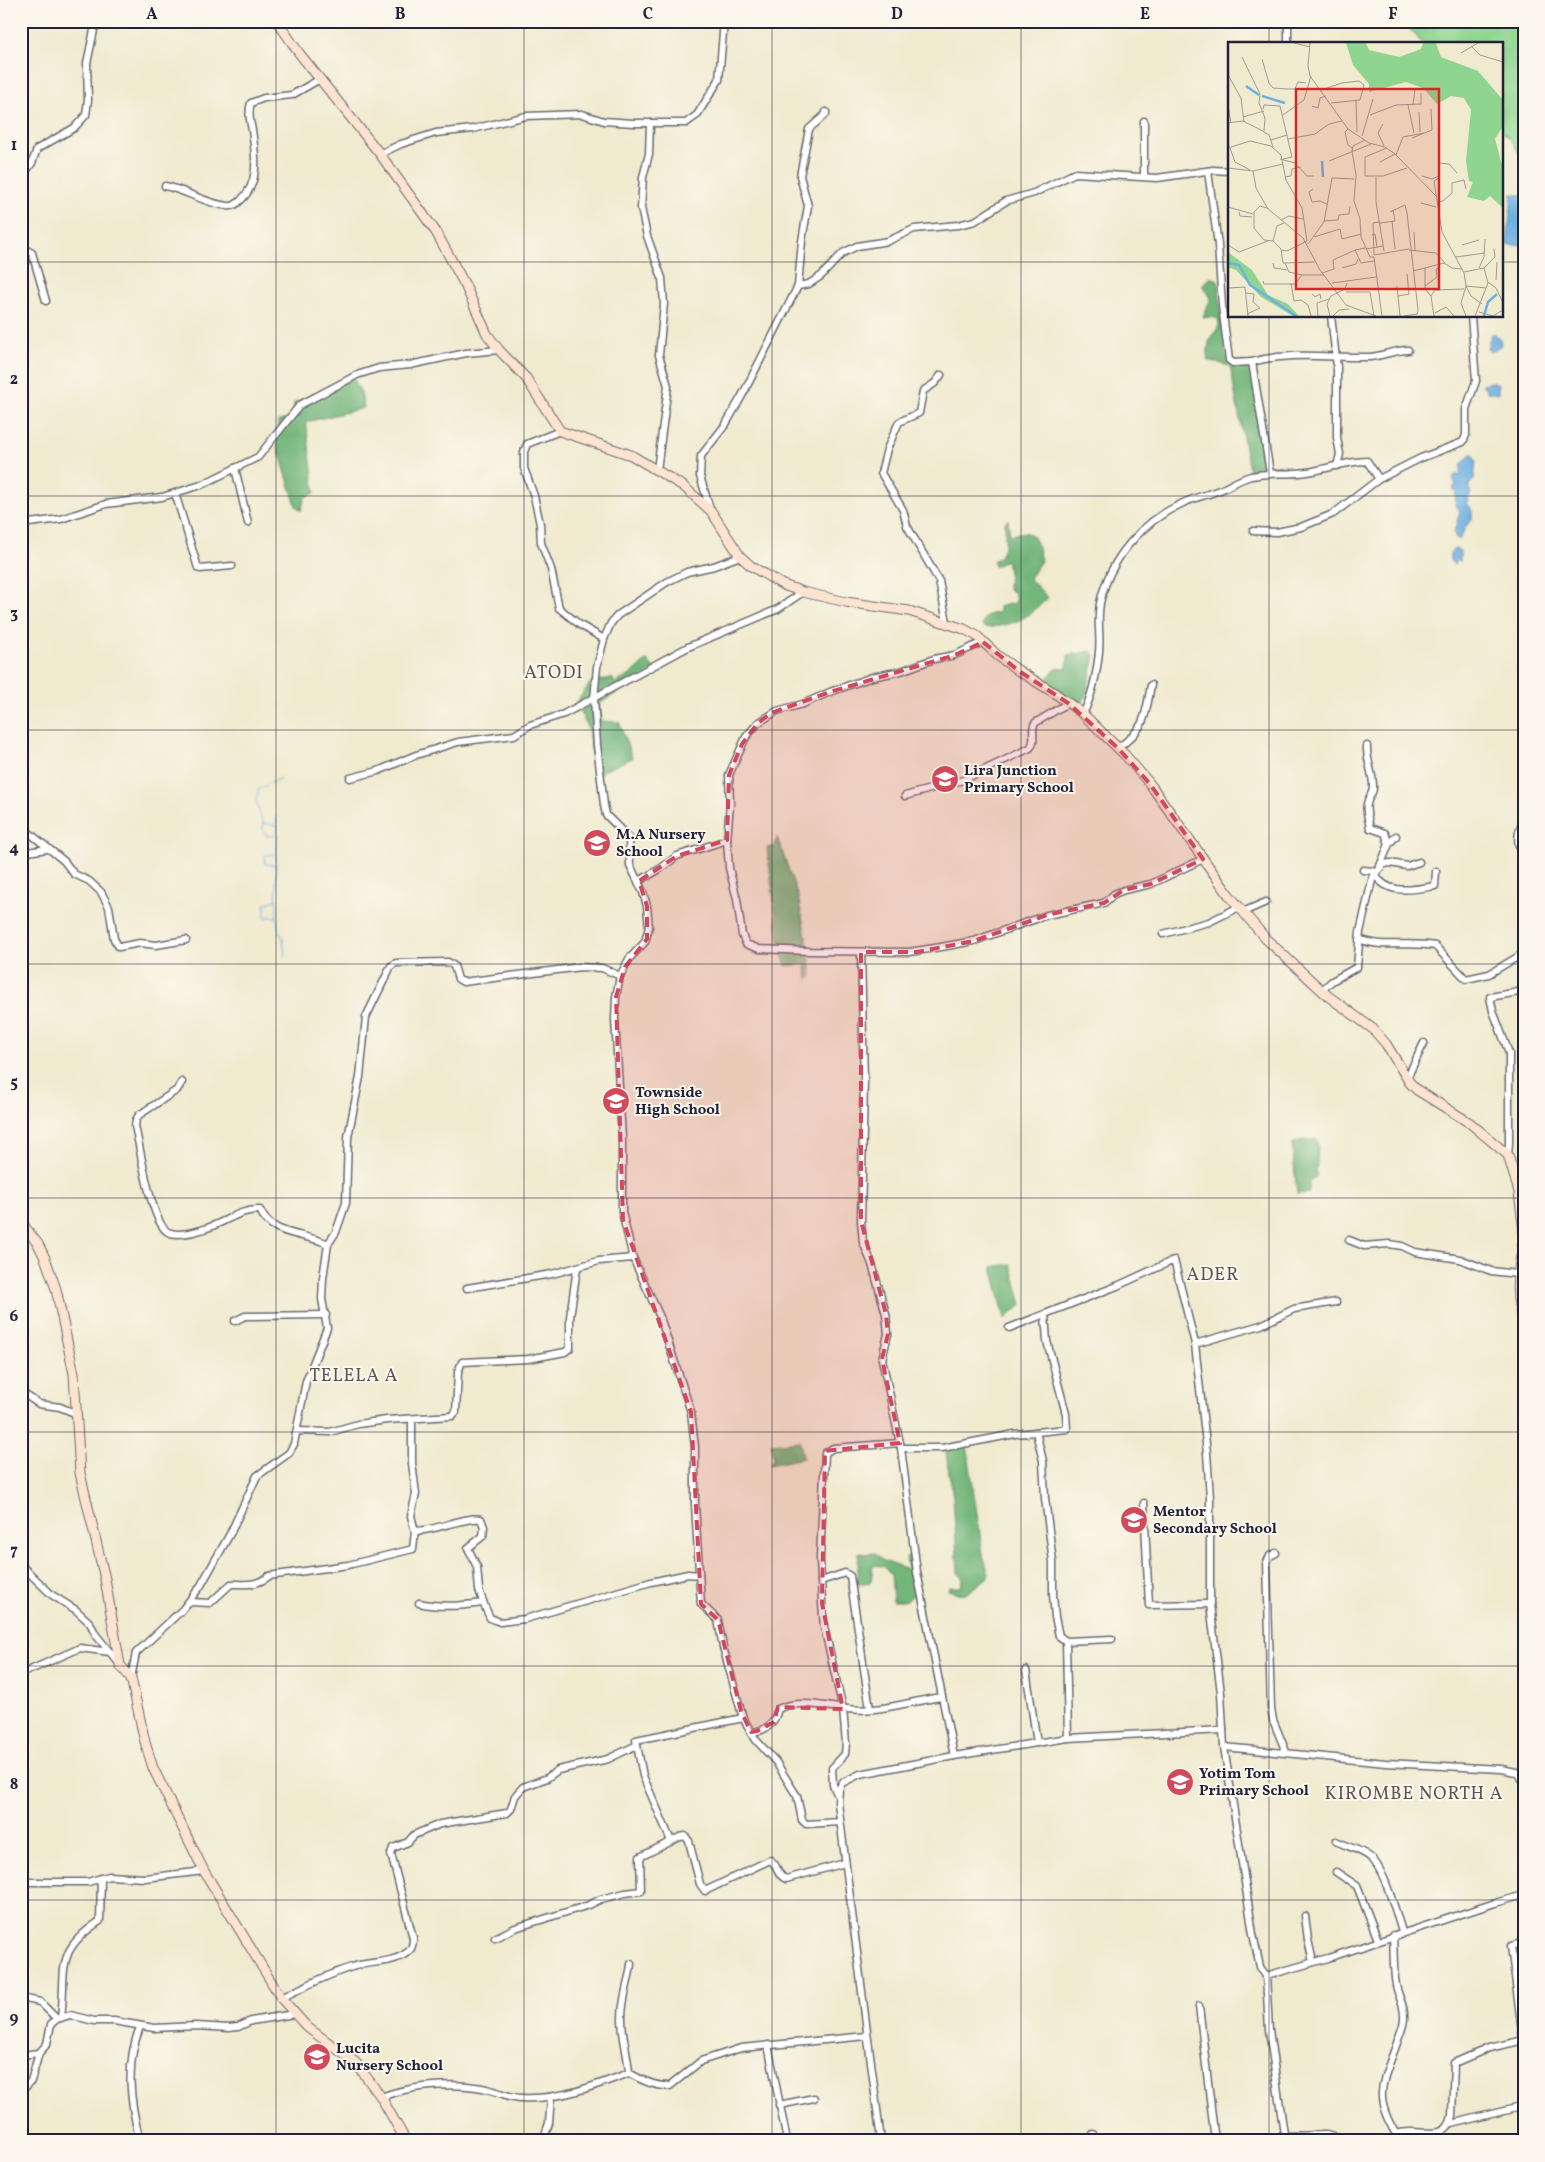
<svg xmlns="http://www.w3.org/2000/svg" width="1545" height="2162" font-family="Vollkorn,serif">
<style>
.green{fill:#8fd58f;stroke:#587c65}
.forest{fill:#73b67a;stroke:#4a6c5a}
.water{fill:#6cb0e2;stroke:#47698e}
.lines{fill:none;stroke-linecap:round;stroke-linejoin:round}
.stream{stroke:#6cb0e2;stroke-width:1}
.street-casing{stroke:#6a686f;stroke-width:9}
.secondary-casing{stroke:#6a686f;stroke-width:11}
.street{stroke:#fff;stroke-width:6}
.secondary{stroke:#fde4d0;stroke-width:9}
.marked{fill:#d1495b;fill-opacity:0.2;stroke:#d1495b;stroke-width:4;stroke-dasharray:10 6;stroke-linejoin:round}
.grid{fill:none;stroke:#22223b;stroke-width:1;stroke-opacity:0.55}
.labels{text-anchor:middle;stroke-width:4;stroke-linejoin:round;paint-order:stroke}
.poi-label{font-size:15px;font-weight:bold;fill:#22223b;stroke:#fbf7ec;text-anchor:start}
.quarter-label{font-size:18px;letter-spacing:1px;fill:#5e5256;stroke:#fbf7ec}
.inset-river{fill:none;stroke:#6cb0e2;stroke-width:2.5}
.inset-road{fill:none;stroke:#9e9a94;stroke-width:1}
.view{fill:#d62828;fill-opacity:0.15;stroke:#d62828;stroke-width:2.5}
.inset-edge{fill:none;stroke:#22223b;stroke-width:2.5}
.neatline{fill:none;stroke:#22223b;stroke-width:2}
.grid-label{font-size:16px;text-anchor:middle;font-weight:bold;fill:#22223b}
</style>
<rect width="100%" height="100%" fill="#fbf7ec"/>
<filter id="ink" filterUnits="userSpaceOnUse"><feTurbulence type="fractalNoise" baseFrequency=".02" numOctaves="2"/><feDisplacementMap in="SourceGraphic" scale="10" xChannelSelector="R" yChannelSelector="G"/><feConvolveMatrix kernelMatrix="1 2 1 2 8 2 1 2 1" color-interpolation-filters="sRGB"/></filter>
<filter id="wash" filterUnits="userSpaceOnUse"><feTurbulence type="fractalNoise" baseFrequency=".0096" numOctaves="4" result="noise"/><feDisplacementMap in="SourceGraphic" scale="20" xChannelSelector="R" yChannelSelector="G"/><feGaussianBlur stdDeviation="1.12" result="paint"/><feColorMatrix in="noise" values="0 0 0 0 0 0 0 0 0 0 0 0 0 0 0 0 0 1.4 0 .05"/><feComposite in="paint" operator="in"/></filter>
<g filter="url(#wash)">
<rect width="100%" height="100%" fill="#f0eacf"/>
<g class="green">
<polygon points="783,21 824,21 782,30"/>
<polygon points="1396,21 1524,21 1524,161 1512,141 1501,130 1501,44 1423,44 1411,30"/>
</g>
<g class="forest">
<polygon points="1211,277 1218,280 1226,356 1235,361 1250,363 1267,471 1249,470 1230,366 1207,360 1209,342 1219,326 1218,318 1203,317 1211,298 1202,285"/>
<polygon points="352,376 361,393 364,408 306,422 315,493 305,497 301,511 296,506 277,445 278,421 292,418 294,403"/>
<path d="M1008,519L1010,536C1034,525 1037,542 1041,561L1029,578L1048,598C1024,620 1018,624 985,628L982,625C984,615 990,613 999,613V606L1016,603L1015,595L1008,588L1009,572L1006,560L994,567L993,561L1000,557L1005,544V522Z"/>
<polygon points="1091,651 1095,655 1086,695 1081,705 1076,705 1045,680 1056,669 1067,668 1068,655"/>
<polygon points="647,660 655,669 599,704 602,721 619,722 632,758 599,773 600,788 597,789 588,729 576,703 591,682 612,678 615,683 629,676"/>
<polygon points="777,837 798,896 808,946 812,976 808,979 805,964 786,966 780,948 767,848 775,846"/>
<polygon points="1316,1139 1318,1143 1316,1177 1310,1180 1309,1193 1297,1194 1292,1144 1299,1141"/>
<polygon points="1011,1264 1022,1305 1005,1319 992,1267"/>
<polygon points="800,1441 803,1458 770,1465 773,1458 771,1444"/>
<polygon points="967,1445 983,1555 989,1574 987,1578 964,1595 948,1590 950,1587 961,1587 963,1579 958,1572 953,1497 945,1448"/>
<polygon points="859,1552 865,1554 875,1553 884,1561 908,1570 906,1557 911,1555 912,1578 917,1591 907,1601 893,1601 891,1575 883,1566 873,1565 871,1582 857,1584"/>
</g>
<g class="water">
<polygon points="1512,194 1524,195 1524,245 1508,245 1507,243"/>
<polygon points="1494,333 1500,339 1501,345 1491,352 1487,349 1491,335"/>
<polygon points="1493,382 1498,384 1498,394 1487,392 1486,388 1483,386 1482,384"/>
<polygon points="1472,453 1476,461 1474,479 1469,485 1471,492 1467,502 1472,511 1472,519 1466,526 1460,539 1456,538 1454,533 1460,511 1455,506 1456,493 1453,489 1456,484 1453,479 1455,475 1460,475 1462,464"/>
<polygon points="1455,549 1460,551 1460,562 1456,558 1455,566 1450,561 1450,553"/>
</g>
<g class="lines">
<g class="stream">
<polyline points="280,778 258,790 256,802 263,823 278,826 276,876 277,919 279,932 283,938 285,957"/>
<polyline points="276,817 277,825"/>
<polyline points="263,823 263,829 267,836 277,835"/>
<polyline points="275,865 265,864 265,855 276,854"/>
<polyline points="276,917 265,917 265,904 276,900"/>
<polyline points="233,2141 235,2140"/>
</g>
</g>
</g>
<g filter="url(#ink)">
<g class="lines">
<g class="street-casing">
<g id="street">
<polyline points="1288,44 1288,21"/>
<polyline points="650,124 649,154 643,177 641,208 647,236 662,278 664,304 659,355 668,386 657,470"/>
<polyline points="380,154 401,144 436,133 473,129 526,116 582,114 604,121 633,123 686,123 697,115 719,80 724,21"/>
<polyline points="1208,171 1218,245 1222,306 1229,360 1233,363 1252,362 1270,473"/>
<polyline points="1144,176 1144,121"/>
<polyline points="21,178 32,163 37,149 74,128 86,115 88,100 87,63 96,21"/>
<path d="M165,186C186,190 206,204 228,206C233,207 238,203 241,200C261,182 255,153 252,130C250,121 248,112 251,103L264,98L292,95L320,79"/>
<polyline points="21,247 32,253 46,301"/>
<polyline points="798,286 809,284 821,276 843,253 857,246 888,241 914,229 958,225 975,221 1006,201 1034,193 1075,173 1157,178 1213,170 1229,171"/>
<polyline points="1331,316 1337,367 1337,438 1340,454 1337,466"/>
<path d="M1252,362C1290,351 1331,358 1370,357C1383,356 1394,350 1408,350"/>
<polyline points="941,375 935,383 923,391 919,413 899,422 887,449 881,473 903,510 907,526 939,581 947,622"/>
<polyline points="560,431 527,444 524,452 524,468 534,496 540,524 541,543 551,569 559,608 580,625 604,639"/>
<polyline points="235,468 248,523"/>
<polyline points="175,493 198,568 200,569 232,566"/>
<polyline points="710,509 700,476 701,456 726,424 743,394 798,286 802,241 808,206 800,176 809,129 826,114 826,112"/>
<polyline points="21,524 61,519 106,504 162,497 201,485 258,457 300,405 357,375 379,368 410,365 466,353 499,350"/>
<polyline points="1253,531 1277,532 1301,527 1333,514 1379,479 1421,458 1463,442 1466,435 1466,409 1476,381 1471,316"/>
<polyline points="740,556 714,566 687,572 667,582 618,615 611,623 604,639 597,667 594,699 597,745 604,805 606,815 629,838 630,865 643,892 647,906 649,927 645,942 629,959 620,976 616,997 615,1019 622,1138 622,1212 633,1258 660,1317 691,1412 695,1447 695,1504 701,1604 718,1620 723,1647 743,1718 756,1740 776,1762 790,1785 797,1796 802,1820 806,1824 840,1822"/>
<polyline points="983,642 955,655 934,659 901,671 872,677 830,692 803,704 777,711 758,723 746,737 729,775 730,804 727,840 729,868 737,899 742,935 746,944 759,949 809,951 909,952 941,947 974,941 1047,915 1104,903 1114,894 1124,890 1151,884 1203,859"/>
<path d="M1083,714C1092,696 1097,672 1099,652C1101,634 1096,617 1101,599C1111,558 1142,522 1181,504C1193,498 1207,495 1220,490C1230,486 1239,479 1251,476C1270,472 1288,475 1307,472C1327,469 1347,461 1367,461L1379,479"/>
<path d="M1367,746C1366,760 1373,772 1373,786C1374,793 1368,797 1367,804C1365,812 1369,820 1370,828L1385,833L1389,844"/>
<path d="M1118,748C1146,728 1145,717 1151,685"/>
<polyline points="350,778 378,771 416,755 458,742 514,735 530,725 564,714 688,647 778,609 803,592"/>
<path d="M905,796L963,780L1030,748C1037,741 1030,731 1035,723L1068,703"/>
<path d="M1524,820C1519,827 1517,838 1519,846L1524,848"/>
<polyline points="21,826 64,861 74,874 89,881 101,892 109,907 114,939 119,947 140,943 156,945 186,940"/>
<polyline points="21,853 47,849"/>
<polyline points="1380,866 1389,844 1396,836"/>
<path d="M1363,870L1373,871C1385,896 1411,890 1435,886L1436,871"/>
<polyline points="639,881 660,869 677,856 727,840"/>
<polyline points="1243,912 1266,902"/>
<polyline points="1163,934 1209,922 1239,907"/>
<path d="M1359,939C1383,949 1410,941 1435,946L1466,979L1489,974L1524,953"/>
<polyline points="861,952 864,1082 861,1221 863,1242 872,1264 886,1314 888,1334 882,1359 901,1448 917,1572 954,1756"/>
<polyline points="1322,990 1332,981 1357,967 1360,932 1373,876 1384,864 1390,863 1407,866 1419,862"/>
<polyline points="1407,1078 1424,1043"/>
<path d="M182,1082L177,1090L139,1115L136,1120L135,1126C140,1147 151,1223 168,1232C178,1237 199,1231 210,1227C227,1221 241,1209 260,1210C271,1237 307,1233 328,1244"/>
<polyline points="1508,1155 1509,1143 1509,1053 1493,1011 1490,997 1524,991"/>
<polyline points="1349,1240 1364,1246 1389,1244 1402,1246 1415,1252 1460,1259 1491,1271 1517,1274"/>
<polyline points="467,1288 552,1274 599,1261 633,1258"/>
<polyline points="235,1321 245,1316 326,1315"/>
<polyline points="1009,1328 1117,1286 1174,1260 1195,1344 1207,1453 1210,1498 1210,1604 1221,1693 1224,1747 1253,1934 1260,1967 1266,1976 1269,2030 1285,2141"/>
<polyline points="1195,1344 1261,1325 1294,1309 1336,1302"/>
<polyline points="21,1392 39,1404 60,1407 77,1414"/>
<polyline points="297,1431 330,1432 358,1424 387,1420 452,1416 456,1412 458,1372 462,1362 528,1359 565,1352 570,1348 570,1317 577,1268"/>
<polyline points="1036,1432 1043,1461 1045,1498 1053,1562 1053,1595 1055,1617 1059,1636 1066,1641 1112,1639"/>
<polyline points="901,1448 942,1448 1015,1434 1067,1429 1066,1414 1047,1341 1045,1315"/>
<polyline points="1144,1503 1149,1605 1210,1604"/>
<path d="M415,1531C436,1531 465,1516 481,1519L484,1527L483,1536L468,1548L477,1567L479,1590L485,1607L490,1618L500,1622L525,1619L651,1582L688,1574L699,1575"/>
<polyline points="1276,1553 1270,1556 1267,1562 1271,1709 1273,1720 1286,1752"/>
<polyline points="21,1565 52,1595 76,1610 90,1623 96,1635 118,1662"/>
<polyline points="821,1581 845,1573 850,1576 870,1709"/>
<path d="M190,1602L210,1603L231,1584C246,1584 257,1586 269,1576L348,1565L413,1549L415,1531L411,1516L416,1494L412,1463V1419"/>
<path d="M419,1603C440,1608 462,1606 483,1603"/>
<polyline points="1066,1641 1068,1738"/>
<polyline points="1026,1670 1037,1743"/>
<polyline points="21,1674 80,1648 110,1652"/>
<polyline points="131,1678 136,1653 182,1610 200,1587 230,1534 257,1476 289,1453 294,1444 306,1381 327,1328 322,1299 323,1278 328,1244 336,1232 346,1203 348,1137 360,1077 366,1017 391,966 396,963 448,962 454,966 458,979 463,982 581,967 602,968 620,976"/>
<path d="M751,1732C767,1731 774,1724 778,1709C798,1699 826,1707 847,1709C878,1713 911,1701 942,1697"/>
<polyline points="1224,1747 1386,1763 1501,1769 1516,1772 1524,1781"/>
<polyline points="837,1794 833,1785 832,1768 845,1754 846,1743 843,1709 824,1627 822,1603 820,1558 825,1453 833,1448 900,1443"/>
<polyline points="671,1841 643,1776 636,1740 743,1718"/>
<path d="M1336,1841C1346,1846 1362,1850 1371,1858C1384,1868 1397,1915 1402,1932"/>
<polyline points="1336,1872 1357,1886 1378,1940"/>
<polyline points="21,1882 88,1882 109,1876 145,1878 204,1871"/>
<polyline points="1305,1916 1308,1940 1313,1962"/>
<path d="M1393,1935C1394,1952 1393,1969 1396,1985C1398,1997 1405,2005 1404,2018C1404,2026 1400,2033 1398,2040C1384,2081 1371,2094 1396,2134L1394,2141"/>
<path d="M495,1938L515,1928L589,1905L601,1899L625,1893L641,1891L640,1857L680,1837L685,1836L689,1841L700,1884L705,1891L770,1860C778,1864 777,1876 786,1879L845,1863"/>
<polyline points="1266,1976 1328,1958 1495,1903 1524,1895"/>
<polyline points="21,1998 40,2002 57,2019"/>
<path d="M281,1998C304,1987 328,1974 352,1967C369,1961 390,1964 405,1954C412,1950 413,1945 413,1938L391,1854L393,1848L408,1842L414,1835L440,1824L507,1813L511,1809L515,1796L523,1787L547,1778L558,1770L608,1759L637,1745"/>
<polyline points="1199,2006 1215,2141"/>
<path d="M61,2018C67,1969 53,1952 100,1921L101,1878"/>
<path d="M140,2027C125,2065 130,2102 140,2141"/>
<polyline points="768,2045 787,2141"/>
<polyline points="21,2055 39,2053"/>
<path d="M629,2073C628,2055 622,2037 622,2018C622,1998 629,1983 631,1964"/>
<polyline points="21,2092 31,2081 39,2053 47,2044 51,2024 57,2019 70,2015 94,2021 114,2021 154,2028 196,2026 229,2028 238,2027 251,2021 294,2014"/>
<path d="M381,2097C409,2086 452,2082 482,2088C495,2090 509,2098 522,2098C559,2100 595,2086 629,2073C641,2080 656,2087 670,2086L701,2061L741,2048L867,2036"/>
<polyline points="779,2105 814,2098"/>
<polyline points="1451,2124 1524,2106"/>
<polyline points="1093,2134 1093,2141"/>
<path d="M1396,2134C1417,2126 1447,2145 1452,2116L1454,2063L1489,2048L1520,2041L1523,2039L1511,1946L1524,1942"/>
<polyline points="1285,2136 1326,2135 1347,2141"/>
<polyline points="543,2141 549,2123 551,2097"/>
<polyline points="881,2141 838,1803 839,1789 842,1783 860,1774 954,1756 1068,1738 1223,1730"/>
</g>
</g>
<g class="secondary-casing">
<g id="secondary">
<polyline points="277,21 299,53 380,154 436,232 465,285 487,334 499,350 526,378 560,431 631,455 683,486 711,511 740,556 751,566 783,585 803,592 846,602 909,611 964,629 977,636 998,656 1019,671 1056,694 1083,714 1125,755 1150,784 1229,895 1266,939 1328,996 1373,1029 1386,1044 1410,1083 1417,1090 1470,1123 1508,1155 1519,1192 1524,1232"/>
<polyline points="21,1222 38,1244 45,1258 56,1289 74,1374 80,1473 105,1579 120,1665 131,1678 145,1742 153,1768 204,1871 281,1998 307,2027 356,2063 381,2097 406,2141"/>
<path d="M1524,1239C1519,1268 1512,1293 1524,1322"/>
</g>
</g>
<use href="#street" class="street"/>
<use href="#secondary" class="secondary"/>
</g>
</g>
<path class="marked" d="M983,642L1019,671L1068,703L1118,748L1150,784L1203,859L1151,884L1124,890L1104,903L1047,915L974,941L917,952H861V1221L886,1314L888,1334L882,1359L900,1443L825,1451L822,1603L843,1709L778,1707L774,1722L757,1731L751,1732L741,1711L718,1620L701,1604L691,1412L623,1220L616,997L625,967L647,939V906L639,881L677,856L727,840L729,775L742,744L758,723L771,713L830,692L955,655Z"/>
<path class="grid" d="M276,21V2141M524,21V2141M772,21V2141M1021,21V2141M1269,21V44M21,262H1229M1501,262H1524M1269,316V2141M21,496H1524M21,730H1524M21,964H1524M21,1198H1524M21,1432H1524M21,1666H1524M21,1900H1524"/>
<defs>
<g id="school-disc" transform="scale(1.4375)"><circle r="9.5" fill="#d1495b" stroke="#fbf7ec"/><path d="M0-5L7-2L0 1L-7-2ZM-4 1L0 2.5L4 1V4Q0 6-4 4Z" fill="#fff"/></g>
</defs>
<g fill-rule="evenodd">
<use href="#school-disc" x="945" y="779"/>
<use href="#school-disc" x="597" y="843"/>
<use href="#school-disc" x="616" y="1101"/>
<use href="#school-disc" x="1134" y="1520"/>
<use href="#school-disc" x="1180" y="1782"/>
<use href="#school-disc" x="317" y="2057"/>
</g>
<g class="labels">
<g class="poi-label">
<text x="964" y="775">Lira Junction<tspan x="964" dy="17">Primary School</tspan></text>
<text x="616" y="839">M.A Nursery<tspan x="616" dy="17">School</tspan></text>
<text x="635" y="1097">Townside<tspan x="635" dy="17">High School</tspan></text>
<text x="1153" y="1516">Mentor<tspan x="1153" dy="17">Secondary School</tspan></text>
<text x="1199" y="1778">Yotim Tom<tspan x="1199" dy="17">Primary School</tspan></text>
<text x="336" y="2053">Lucita<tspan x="336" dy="17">Nursery School</tspan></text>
</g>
<g class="quarter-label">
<text x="554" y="678">ATODI</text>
<text x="1213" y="1280">ADER</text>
<text x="354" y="1381">TELELA A</text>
<text x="1414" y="1799">KIROMBE NORTH A</text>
</g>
</g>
<g transform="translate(1228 42)">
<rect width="275" height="275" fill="#f0eacf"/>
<path d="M118,1H138L141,8L171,15L193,7L195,1H208L213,15L250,29L275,58V84L267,97L275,127V166L262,154L256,159L239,155L245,140L241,139L238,119L243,68L236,56L223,54L209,62L195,46L178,40L141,50V42L125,23ZM0,210L24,228L40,253L60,262L71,274H65L33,255L8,228L0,225Z" fill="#8fd58f"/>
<path class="inset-river" d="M18,44L31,53M34,54L57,61M94,119L95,135M0,221L11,223L22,243L68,274M256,274L260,260L269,252"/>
<path class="inset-road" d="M66,1L82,5M82,1L80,24L82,34L120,87L141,101L157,105L167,112L208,154M243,4L252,13L275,20M233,11L250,1M14,15L32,52L31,61L37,76L36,89M34,17L41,41M0,33L13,56L16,80M40,40L45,46L59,47H67L70,40L78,41M93,48L114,41L131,39L136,43L132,58L103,61M128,58L129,90M180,63L186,91M185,63L187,47M0,64L3,81M84,64L90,66L92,56L98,54M35,67L36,63L52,64L64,115L55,117M191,70L192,90M55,73L76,58L83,34M142,73L168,63L193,62V51M15,75L36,69M0,81L15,79L31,87L41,93L45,105M155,82L150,91L156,104M120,87L117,90L120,103L124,106M134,94L145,57M184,96L204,88L203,67M60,97L87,92L101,82L114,79M43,98L59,93M137,98L125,104L124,109L128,133L126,159L132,177L133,195L142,215H146L154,274M0,106L22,99L43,104L53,113L58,138L74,166L79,199M2,106L7,120L22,128M159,106L137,115V134H155L179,126M168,113L175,95L196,91M52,117L67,121L79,134H86M101,119L143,102M152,120L167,112M0,126L25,129L28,146L40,167M25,129L55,122M229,131L221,122L211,121V136L206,139L214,190L236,231L238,244L233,261L238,274M194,134L204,137L211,134M57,135L63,134L64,127L73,125M148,135V160L156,209M85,147L81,150L84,160L92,159L99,162M209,160L215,159L224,151V141L236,138L238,147M193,161L208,165M0,165L25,172M11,170L12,174L24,175M162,170L177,163L179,171L190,268L189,272L176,274M53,178L61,174L75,177M96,179L110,178L111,173L121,172L122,164M164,179L167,207M152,181L167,179L165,168M186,190L187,209M144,193L147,192L149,205M86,195L112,187L114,197L133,192M45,199L49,184L56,181M80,202L96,180L104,136L126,137M0,203L11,210L40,199M234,203L251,198M137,206L127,208L133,221L146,219M138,207L155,204M54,208L59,209L79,199M181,208L208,211L217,221M146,213L145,181L151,180M146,213L181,207M228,215L257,211M87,220L55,221L53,207L45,199L36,198L26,186V170L32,164L39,166L75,196L92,228L118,263L148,274M45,221L46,226L59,228M57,221L61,230L74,233M114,226L128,222L130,217M197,226V247L203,254L206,274M251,226L256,215L257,197M185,229L216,221L224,226L234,227M236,230L256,226L267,215L266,207M94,231L106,227L105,218L127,208M268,238L269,220M35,239L36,242H67L74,233H96M260,240L268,246L275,261M63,241L66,259L73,258L80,263L83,274M104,241L148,235M169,244L172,274M197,244L209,235L208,227L212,226M238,244L243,254L254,262M238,244L258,246M0,246L17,245L20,274M118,250H142L146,274M18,251L26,252L25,260M84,252L87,255L92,252L93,257M170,254L181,252L179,232M203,254L207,248L236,247M251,270L265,274L275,268M207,271L218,265L226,274M19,272L32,266L25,260M90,274L89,261L101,257M102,274L99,262L103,254L117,247L119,241M105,274L111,268L121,267M247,274L260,241L256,226"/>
<path class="view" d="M68,47H211V247H68Z"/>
<rect width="275" height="275" class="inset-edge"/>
</g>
<rect width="1545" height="2162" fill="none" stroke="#fbf7ec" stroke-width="55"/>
<rect x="28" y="28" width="1490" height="2106" class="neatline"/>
<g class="grid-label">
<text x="152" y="19">A</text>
<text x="400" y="19">B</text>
<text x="648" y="19">C</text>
<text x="897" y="19">D</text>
<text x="1145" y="19">E</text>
<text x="1393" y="19">F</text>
<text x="14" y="150">1</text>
<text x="14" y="384">2</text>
<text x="14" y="618">3</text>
<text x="14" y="853">4</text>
<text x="14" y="1087">5</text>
<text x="14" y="1321">6</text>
<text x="14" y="1555">7</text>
<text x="14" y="1789">8</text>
<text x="14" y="2023">9</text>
</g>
</svg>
